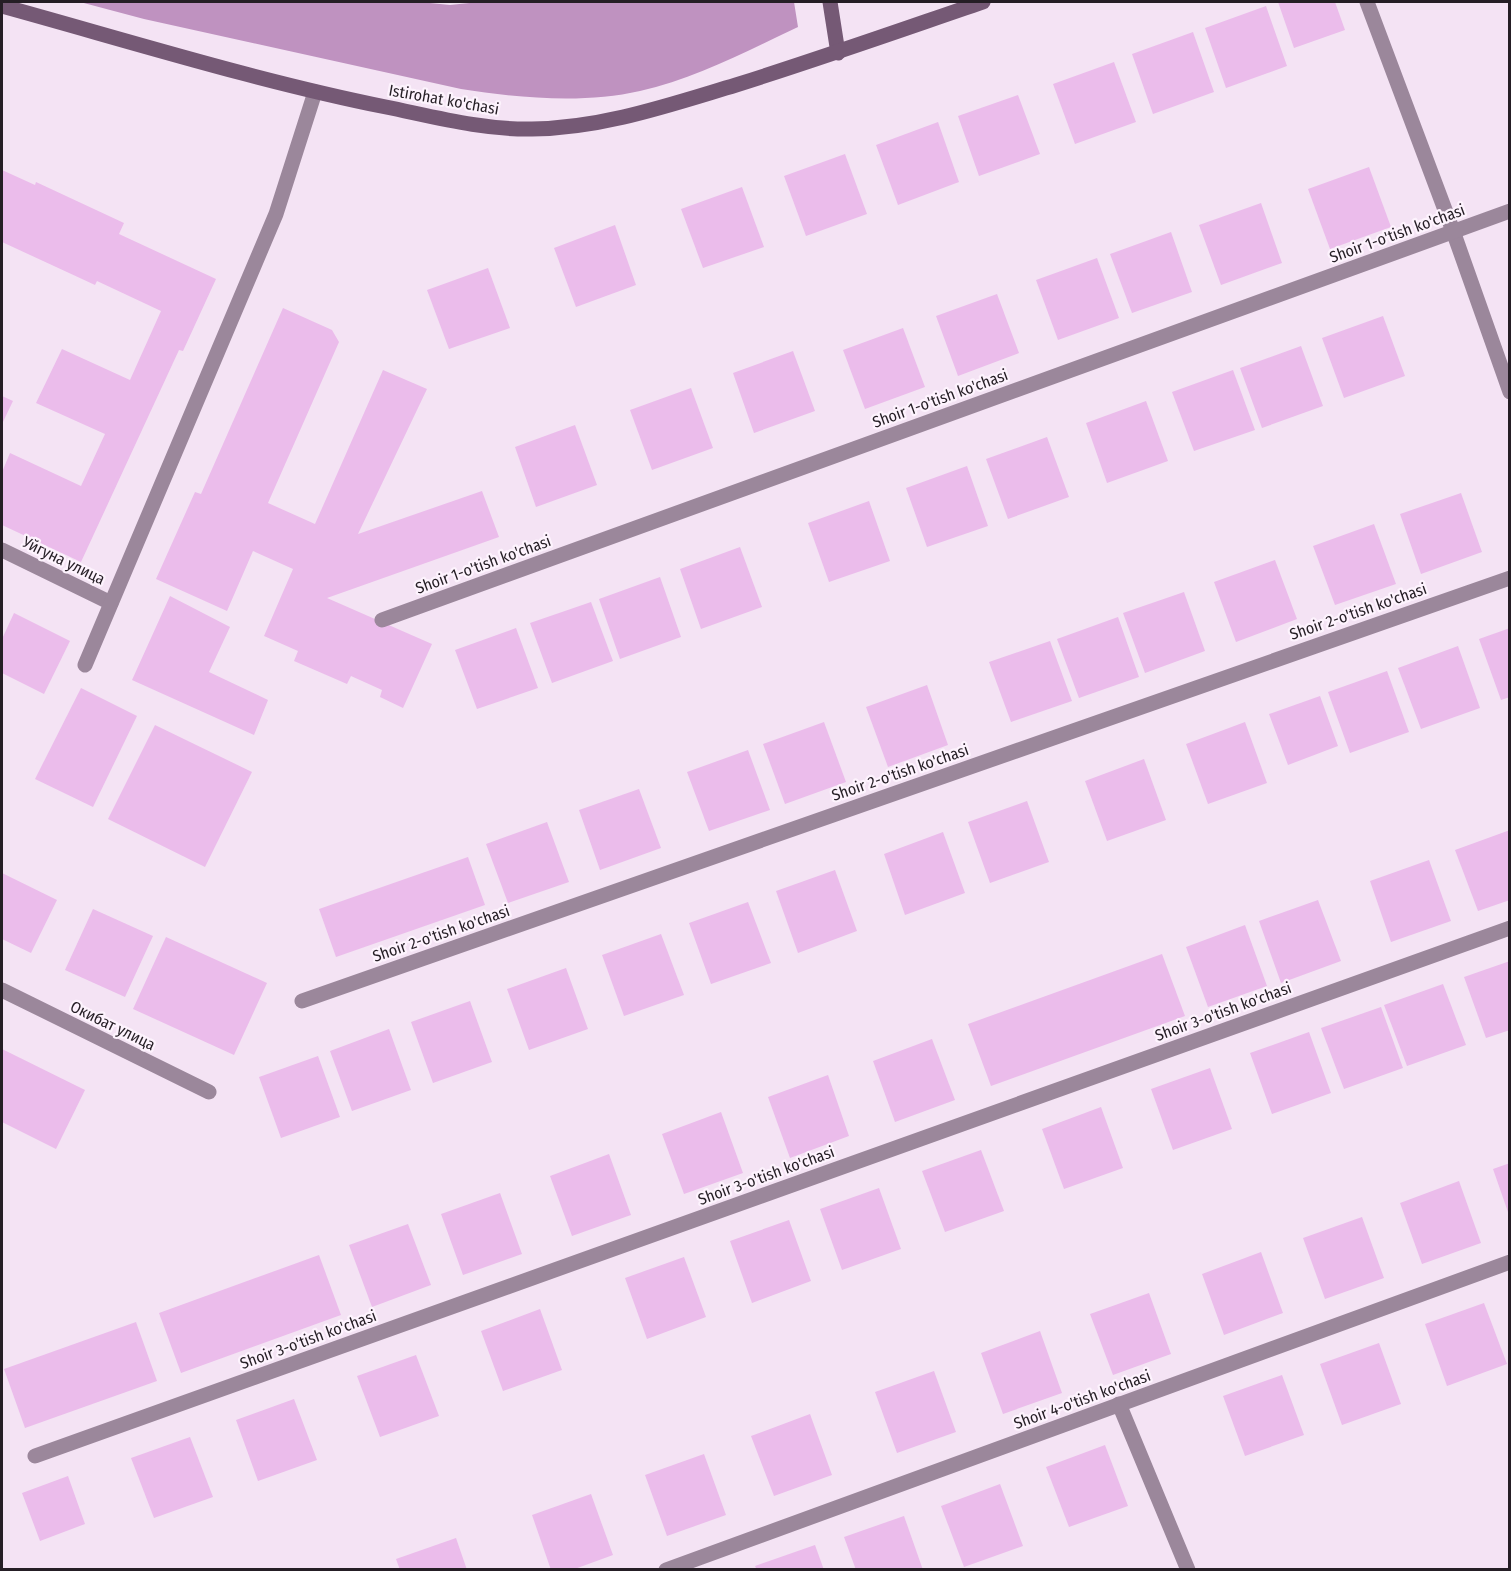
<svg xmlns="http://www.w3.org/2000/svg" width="1511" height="1571" font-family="'Fira Sans Condensed',sans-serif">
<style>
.forest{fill:#bf92c0}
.building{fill:#ebbceb}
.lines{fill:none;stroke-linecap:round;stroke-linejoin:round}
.street{stroke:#9b879b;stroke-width:15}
.secondary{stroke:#755975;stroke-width:15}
.labels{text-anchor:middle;stroke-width:4.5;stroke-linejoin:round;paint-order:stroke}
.street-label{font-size:16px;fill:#251e25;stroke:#fdf3fd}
</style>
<rect width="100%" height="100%" fill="#f4e3f4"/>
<path class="forest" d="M80,2H420L450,5L479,2H794L798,27C747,51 695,79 640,91C584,104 517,98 461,89L144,19Z"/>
<g class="building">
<polygon points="1278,2 1335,2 1345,30 1294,48"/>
<polygon points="1266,6 1287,66 1226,88 1205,28"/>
<polygon points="1193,32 1214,92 1153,114 1132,54"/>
<polygon points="1114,62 1136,122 1075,144 1053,84"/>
<polygon points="1018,95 1040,154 979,176 958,116"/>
<polygon points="938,122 959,182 898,205 876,145"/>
<polygon points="845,154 867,214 806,236 784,176"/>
<polygon points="1369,167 1391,227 1330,249 1308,189"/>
<polygon points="2,170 35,185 36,182 124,223 119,234 216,279 183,351 179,350 81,562 2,525 2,472 10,453 81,486 105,434 36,403 62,349 130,380 161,311 97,281 95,285 2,242"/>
<polygon points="742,187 764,247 703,268 681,209"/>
<polygon points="1261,203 1282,263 1221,285 1199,225"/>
<polygon points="615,225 636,285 576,307 554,248"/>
<polygon points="1171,232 1192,292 1132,313 1110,254"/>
<polygon points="1097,258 1119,318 1058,340 1036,280"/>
<polygon points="488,268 510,328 449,349 427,290"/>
<polygon points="997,294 1019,353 958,376 936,316"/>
<polygon points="283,308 332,330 339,342 268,503 315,524 383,370 427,389 358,534 482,491 499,537 327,598 432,644 403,708 380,697 382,690 351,676 347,684 294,661 298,651 264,636 293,569 253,551 227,611 156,579 195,492 201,494"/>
<polygon points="1383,316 1405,376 1344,398 1322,338"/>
<polygon points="903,328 925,387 865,409 843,350"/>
<polygon points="1301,346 1323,406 1262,428 1240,368"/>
<polygon points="793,351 815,411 754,433 733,373"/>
<polygon points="1233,370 1255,430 1194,451 1172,392"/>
<polygon points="691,388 713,448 652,470 630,410"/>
<polygon points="2,396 13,401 2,424"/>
<polygon points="1146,401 1168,461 1107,483 1086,423"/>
<polygon points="575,425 597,485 536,507 515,447"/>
<polygon points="1047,437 1069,497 1008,519 986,459"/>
<polygon points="967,466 988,526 927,547 906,488"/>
<polygon points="1461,493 1482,552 1421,574 1400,514"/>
<polygon points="869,501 890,561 829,582 808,523"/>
<polygon points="1374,524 1396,584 1335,605 1313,546"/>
<polygon points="740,547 762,607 701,629 680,569"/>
<polygon points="1275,560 1297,619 1236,642 1214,582"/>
<polygon points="660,577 681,637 620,659 599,599"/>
<polygon points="1184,592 1205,651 1145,673 1123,613"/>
<polygon points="170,596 230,627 209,672 268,700 254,735 132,680"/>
<polygon points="591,602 613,661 552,683 530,623"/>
<polygon points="14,613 70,641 44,694 2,673 2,639"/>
<polygon points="1118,617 1139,677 1079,698 1057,639"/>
<polygon points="516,628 538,688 477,709 455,650"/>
<polygon points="1510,628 1510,697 1501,700 1479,639"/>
<polygon points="1050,641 1072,701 1011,722 989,662"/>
<polygon points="1458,646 1480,708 1421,729 1398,668"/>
<polygon points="1387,671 1409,732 1350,753 1328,692"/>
<polygon points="927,685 948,745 888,767 866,707"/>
<polygon points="81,688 137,716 93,807 35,779"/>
<polygon points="1320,696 1338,746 1288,765 1269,714"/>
<polygon points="824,722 846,782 785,804 763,744"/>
<polygon points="1245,722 1267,783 1208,804 1186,744"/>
<polygon points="155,725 252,772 205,867 108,819"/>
<polygon points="748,750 770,810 709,831 687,772"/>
<polygon points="1144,759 1166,820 1107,841 1085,781"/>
<polygon points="639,789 661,848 600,870 579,810"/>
<polygon points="1027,801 1049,862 990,883 968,822"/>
<polygon points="547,822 569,882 508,903 486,844"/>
<polygon points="1510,830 1510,900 1478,911 1455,850"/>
<polygon points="943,832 965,893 905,915 884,854"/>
<polygon points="468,857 485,905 336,957 319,909"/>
<polygon points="1429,860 1451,921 1391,942 1370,881"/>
<polygon points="835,870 857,931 798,953 776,891"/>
<polygon points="2,873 57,900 31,953 2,939"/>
<polygon points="1318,900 1341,961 1281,983 1259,921"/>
<polygon points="748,902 771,963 711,984 689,923"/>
<polygon points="93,909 153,936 125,997 65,970"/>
<polygon points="1245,925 1267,986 1208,1007 1186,947"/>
<polygon points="661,934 684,995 624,1016 602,955"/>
<polygon points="166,937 267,983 234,1055 133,1009"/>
<polygon points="1162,954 1185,1016 991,1086 968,1024"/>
<polygon points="1510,961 1510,1030 1486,1038 1464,977"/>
<polygon points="566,968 588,1029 529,1050 507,989"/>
<polygon points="1443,984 1466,1045 1407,1066 1384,1005"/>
<polygon points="470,1001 492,1062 433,1083 411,1022"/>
<polygon points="1381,1007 1403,1068 1344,1089 1321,1028"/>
<polygon points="389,1029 411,1090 352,1111 330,1051"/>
<polygon points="1309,1032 1331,1093 1272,1114 1250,1053"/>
<polygon points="932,1039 955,1100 895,1122 873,1061"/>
<polygon points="2,1049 85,1090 56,1149 2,1122"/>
<polygon points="318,1056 340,1117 281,1138 259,1077"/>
<polygon points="1210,1068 1232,1129 1173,1150 1151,1089"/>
<polygon points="828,1075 849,1136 790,1158 768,1097"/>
<polygon points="1101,1107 1123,1168 1064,1189 1042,1129"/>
<polygon points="721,1112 743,1173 684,1194 662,1134"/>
<polygon points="981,1150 1004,1211 945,1232 922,1171"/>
<polygon points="609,1154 631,1215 572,1236 550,1176"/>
<polygon points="1510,1163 1510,1215 1509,1215 1493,1169"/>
<polygon points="1459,1181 1481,1243 1422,1264 1400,1203"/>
<polygon points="879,1188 901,1249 842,1270 820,1209"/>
<polygon points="500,1193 522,1254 463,1275 441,1214"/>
<polygon points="1362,1217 1384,1278 1325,1299 1303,1238"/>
<polygon points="789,1220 811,1281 752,1303 730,1241"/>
<polygon points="408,1224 431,1285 372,1307 349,1245"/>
<polygon points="1261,1252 1283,1313 1224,1335 1202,1274"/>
<polygon points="319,1255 341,1315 181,1373 159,1313"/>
<polygon points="684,1257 706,1317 647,1339 625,1278"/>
<polygon points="1149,1293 1171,1354 1113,1375 1090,1314"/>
<polygon points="1484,1303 1507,1364 1447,1386 1425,1324"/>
<polygon points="540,1309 562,1370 503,1391 481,1331"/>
<polygon points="136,1322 157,1381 25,1428 4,1369"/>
<polygon points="1040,1331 1062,1393 1003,1414 981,1353"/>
<polygon points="1379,1343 1401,1404 1342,1425 1320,1364"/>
<polygon points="416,1355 439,1416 380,1437 357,1376"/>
<polygon points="934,1371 956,1432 897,1453 875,1392"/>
<polygon points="1282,1375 1304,1435 1245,1456 1223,1396"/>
<polygon points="294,1399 317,1460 258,1481 236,1420"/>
<polygon points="810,1414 832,1475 774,1496 751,1436"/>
<polygon points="190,1437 213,1497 154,1518 131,1458"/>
<polygon points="1105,1445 1128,1506 1069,1527 1046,1467"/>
<polygon points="704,1454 726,1515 667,1536 645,1475"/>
<polygon points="68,1476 85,1524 40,1541 22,1493"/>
<polygon points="1000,1484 1023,1546 964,1567 941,1506"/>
<polygon points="591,1494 613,1555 572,1570 551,1570 532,1515"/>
<polygon points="904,1516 923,1570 856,1570 844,1537"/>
<polygon points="456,1538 467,1570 400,1570 396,1559"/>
<polygon points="815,1545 824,1570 757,1570 755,1566"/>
</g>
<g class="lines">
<g class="street">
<polyline points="1367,2 1453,231 1510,392"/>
<polyline points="2,550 111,603"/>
<polyline points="382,620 1510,211"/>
<polyline points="85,665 276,214 315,92"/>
<polyline points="2,990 209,1092"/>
<polyline points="302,1001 1510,578"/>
<polyline points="1119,1404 1188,1570"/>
<polyline points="35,1456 1510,928"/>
<polyline points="666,1570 1510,1262"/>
</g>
<g class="secondary">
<polyline points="830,2 838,53"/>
<path d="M2,6C129,41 257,81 386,107C435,117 483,130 532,129C603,128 669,105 736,85C819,59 901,30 983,2"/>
</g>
</g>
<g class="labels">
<g class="street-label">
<text transform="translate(444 99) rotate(10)" y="6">Istirohat ko'chasi</text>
<text transform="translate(1397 233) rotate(-20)" y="6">Shoir 1-o'tish ko'chasi</text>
<text transform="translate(940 398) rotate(-20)" y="6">Shoir 1-o'tish ko'chasi</text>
<text transform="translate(64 560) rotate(26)" y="6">Уйгуна улица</text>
<text transform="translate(483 564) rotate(-20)" y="6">Shoir 1-o'tish ko'chasi</text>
<text transform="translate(1358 611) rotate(-19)" y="6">Shoir 2-o'tish ko'chasi</text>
<text transform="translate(900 772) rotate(-19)" y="6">Shoir 2-o'tish ko'chasi</text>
<text transform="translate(441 933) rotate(-19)" y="6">Shoir 2-o'tish ko'chasi</text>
<text transform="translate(1223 1011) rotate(-20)" y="6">Shoir 3-o'tish ko'chasi</text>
<text transform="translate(113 1025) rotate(26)" y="6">Окибат улица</text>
<text transform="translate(766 1175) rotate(-20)" y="6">Shoir 3-o'tish ko'chasi</text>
<text transform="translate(308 1339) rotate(-20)" y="6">Shoir 3-o'tish ko'chasi</text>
<text transform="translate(1082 1399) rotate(-20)" y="6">Shoir 4-o'tish ko'chasi</text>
</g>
</g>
<rect width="1511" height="1571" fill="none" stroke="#251e25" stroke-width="6"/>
</svg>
